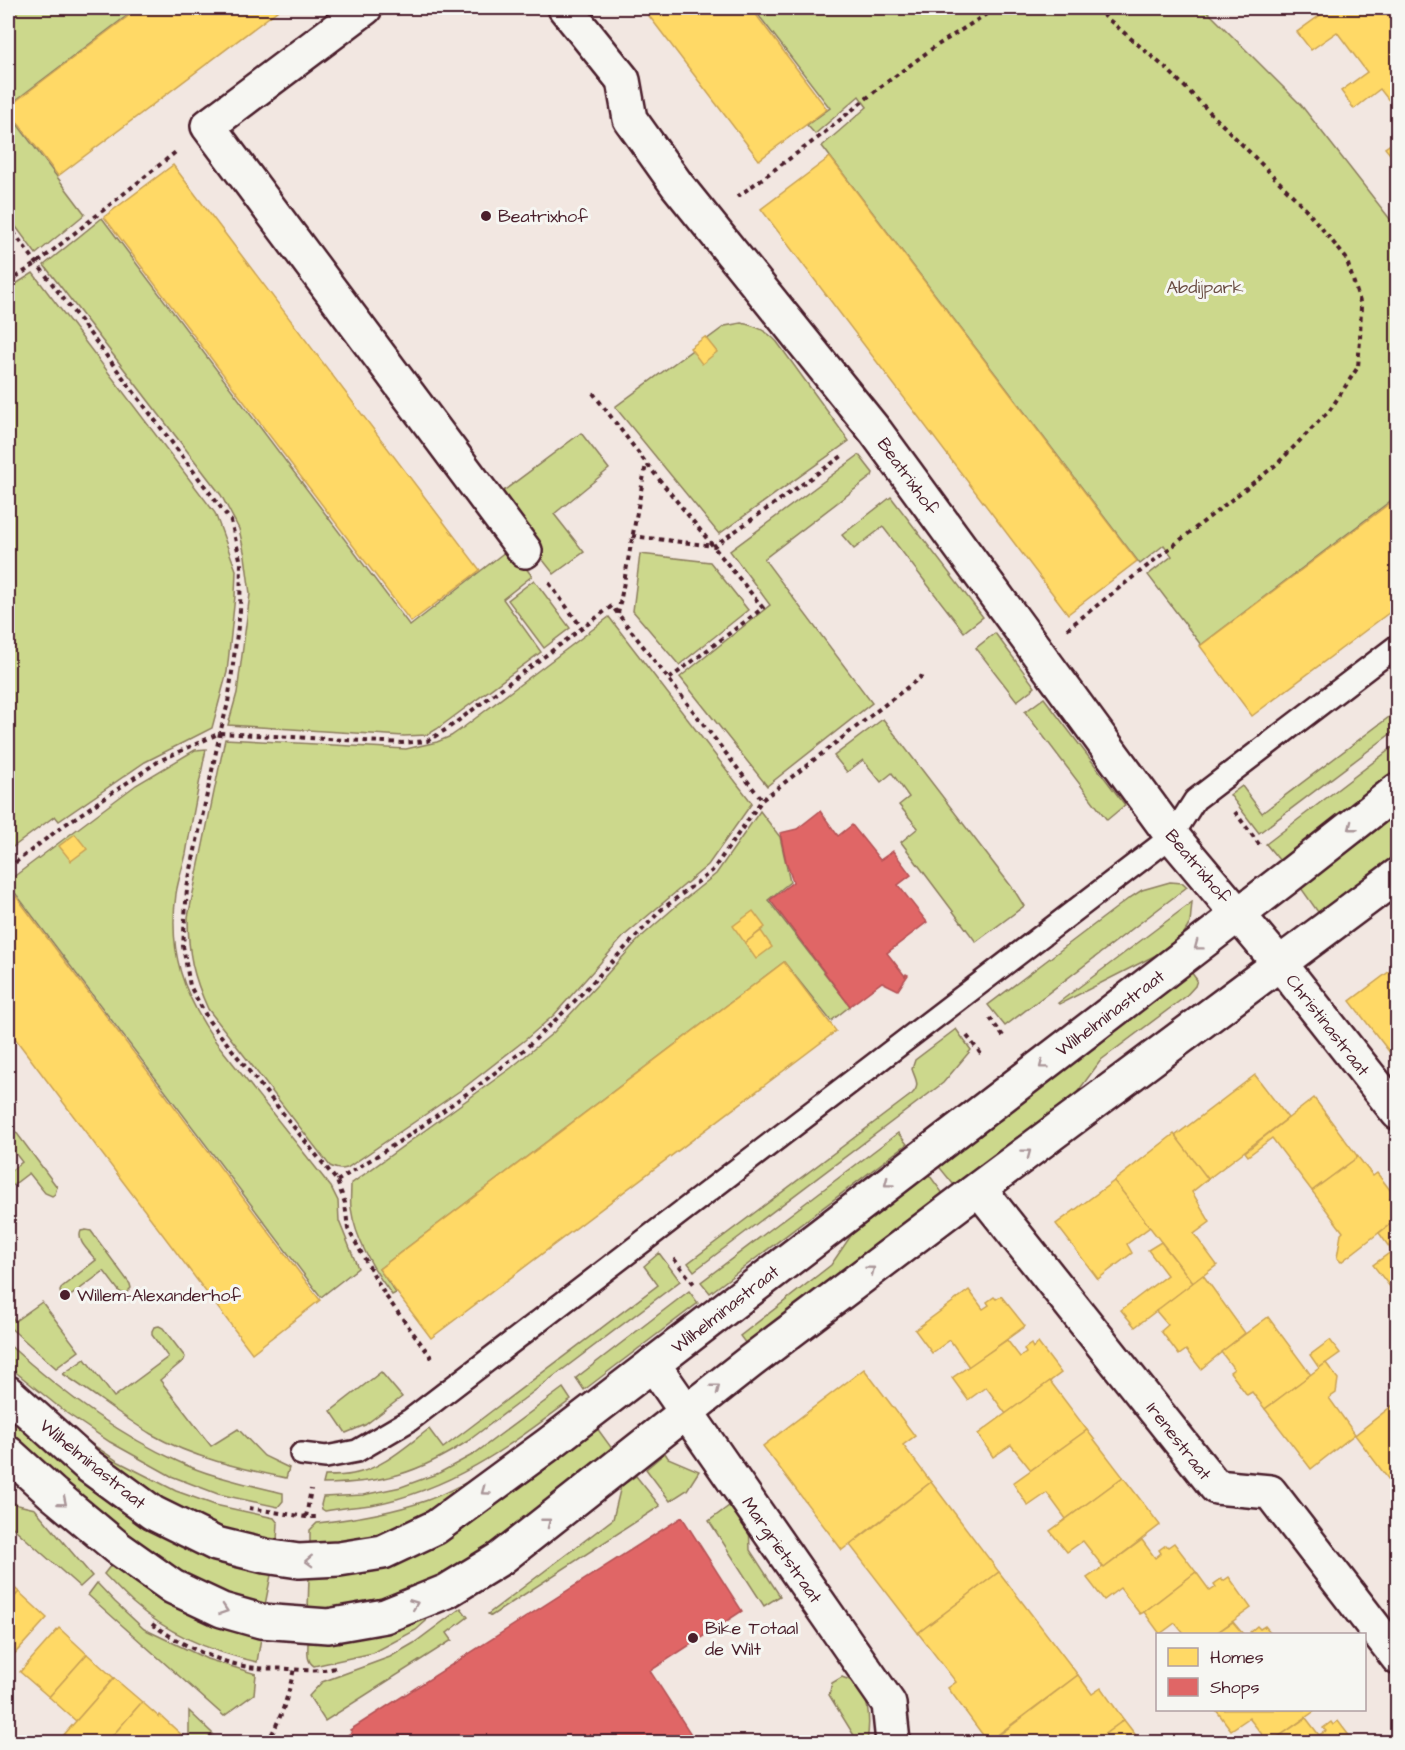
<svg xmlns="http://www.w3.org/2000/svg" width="1405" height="1750" font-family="'Architects Daughter',sans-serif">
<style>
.green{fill:#ccd88c;stroke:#8b7c5c;stroke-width:1.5}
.homes{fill:#ffd966;stroke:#c9a154;stroke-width:1.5}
.shops{fill:#e06666;stroke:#b35154;stroke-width:1.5}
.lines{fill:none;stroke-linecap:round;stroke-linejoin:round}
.lane-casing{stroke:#4a1f2b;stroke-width:26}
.street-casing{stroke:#4a1f2b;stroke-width:38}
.secondary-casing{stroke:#4a1f2b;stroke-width:38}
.path{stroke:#4a1f2b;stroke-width:4;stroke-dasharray:4.5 4.5;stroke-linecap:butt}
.lane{stroke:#f6f6f2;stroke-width:21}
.street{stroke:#f6f6f2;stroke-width:33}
.secondary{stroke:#f6f6f2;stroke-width:33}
.oneway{stroke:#a99598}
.poi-dot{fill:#4a1f2b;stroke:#f6f6f2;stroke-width:2}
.labels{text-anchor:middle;stroke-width:6;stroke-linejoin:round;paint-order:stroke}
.poi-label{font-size:18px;fill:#4a1f2b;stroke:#f6f6f2;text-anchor:start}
.park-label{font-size:18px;fill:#6a4d43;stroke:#f6f6f2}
.street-label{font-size:18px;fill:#4a1f2b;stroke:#f6f6f2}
</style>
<rect width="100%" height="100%" fill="#f2e7e1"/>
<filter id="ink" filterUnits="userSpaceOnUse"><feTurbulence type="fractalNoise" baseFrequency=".0167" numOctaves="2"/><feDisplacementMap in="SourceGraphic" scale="12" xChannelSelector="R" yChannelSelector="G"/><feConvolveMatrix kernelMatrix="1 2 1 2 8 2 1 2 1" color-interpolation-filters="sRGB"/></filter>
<g filter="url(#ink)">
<g class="green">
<polygon points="22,8 137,8 8,106 8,18"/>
<polygon points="753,8 1204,8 1301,105 1397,228 1397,496 1201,645 1148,575 1172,556 1164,545 1140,564 822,146 867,107 859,96 815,134 807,125 830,108"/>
<polygon points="8,112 85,214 36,254 8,216"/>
<polygon points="102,218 410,626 510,548 532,576 503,599 541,652 437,729 427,735 404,736 228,725 237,693 250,594 245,556 239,529 221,495 44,265"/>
<polygon points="33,273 215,513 236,570 235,596 227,672 212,728 145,762 59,821 55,816 13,847 8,840 8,289"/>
<path d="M741,323C756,326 766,330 777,342L849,441L719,534L615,407L725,326Z"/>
<polygon points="581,433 609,469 554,514 584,552 554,574 494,498"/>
<polygon points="859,455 873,473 872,476 764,559 872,703 767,786 680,677 770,605 730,551"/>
<polygon points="891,497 983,617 964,632 883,527 854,549 842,535"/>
<polygon points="640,554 710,562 748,610 679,665 633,611"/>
<polygon points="534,580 570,628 544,648 508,600"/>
<path d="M609,617L752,803L708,865L625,935L554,1015L525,1040L461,1090L347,1168C340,1170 336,1169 330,1166L208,1009C193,976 188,954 188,917L225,739L406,749L437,742L451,736L464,727Z"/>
<polygon points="995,633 1035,687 1017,701 976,648"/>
<polygon points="1044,698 1125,805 1107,820 1025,712"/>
<polygon points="1397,711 1397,729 1259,833 1230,795 1242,786 1262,813"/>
<polygon points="883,719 1014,890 1024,906 976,942 901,842 918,828 899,805 909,797 892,773 881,782 863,760 847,772 834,756"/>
<polygon points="1397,744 1397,771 1280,861 1266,844"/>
<path d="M206,749C199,784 192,819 186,854C183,867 178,880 176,894C168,952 183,994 216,1042L331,1187L338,1201L339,1221L358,1268L321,1297L16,894L8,900V881L136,785L195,750Z"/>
<path d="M760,811L780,837L790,882L768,900L850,1006L831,1021L784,962L379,1269L396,1293L392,1295C374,1271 355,1238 351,1208C350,1200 351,1192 351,1184L511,1068L554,1032L640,938L675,907L716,874Z"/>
<polygon points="1397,814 1397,856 1343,899 1318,912 1301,888"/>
<polygon points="1170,882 1183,883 1187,887 1005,1026 988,1005 1128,899 1142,890"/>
<polygon points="1192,902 1190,923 1183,935 1174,942 1156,955 1060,1004 1058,1003"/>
<polygon points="1191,972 1197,980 1195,986 1185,997 1101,1060 1065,1109 958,1190 936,1163"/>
<path d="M956,1029L971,1050L943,1083L694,1271L688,1263L912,1094C921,1085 915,1079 912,1069L915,1060Z"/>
<polygon points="11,1130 16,1132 57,1187 55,1194 52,1196 45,1193 29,1173 8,1189 8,1173 22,1162 8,1144 8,1131"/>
<polygon points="898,1133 907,1144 710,1293 701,1282"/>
<polygon points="927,1172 947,1199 749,1348 740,1336 831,1265 861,1221"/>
<path d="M86,1230L91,1231L130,1284L131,1288L126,1293H122L119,1291L104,1271L69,1297L65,1298L61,1295L60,1291L62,1287L96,1260C90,1252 76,1241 81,1231Z"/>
<path d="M659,1253L680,1281L468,1441C417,1474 383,1483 323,1484L325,1476C334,1476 344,1476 353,1474C382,1469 406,1446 429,1429L443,1448L658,1285L644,1266Z"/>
<polygon points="689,1291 698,1303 584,1390 576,1378"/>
<polygon points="42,1302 79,1351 56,1368 8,1326 8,1311 15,1321"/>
<path d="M159,1326L163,1328L185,1357L184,1360L160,1380L211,1446L238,1429L264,1456L289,1468L286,1478C239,1468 193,1458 151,1434C121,1416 93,1393 63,1374L85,1359L114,1397L168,1357L152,1335V1331L154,1327Z"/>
<path d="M8,1344C58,1389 115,1433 177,1461C210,1477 247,1484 283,1493V1501L278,1507L218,1494L171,1476L110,1442L65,1412L8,1366Z"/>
<polygon points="381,1372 402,1397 365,1425 346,1433 331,1411"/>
<path d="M563,1388L571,1400C508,1447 451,1490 371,1505C356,1507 341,1508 325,1511L322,1509L321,1505L323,1497L363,1495L401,1487L439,1473L474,1454Z"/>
<polygon points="8,1411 182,1545 228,1565 271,1575 265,1605 227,1594 181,1572 126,1538 8,1438"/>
<path d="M594,1424L613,1450L464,1565L394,1598L337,1608L308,1609L309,1577C333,1576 357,1576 380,1570C400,1565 419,1554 437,1544Z"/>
<path d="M80,1436L119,1462L176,1491L215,1505L274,1518L278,1523L277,1541C251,1536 225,1532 201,1521C156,1500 118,1467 78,1438Z"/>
<polygon points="665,1453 668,1458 699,1471 687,1490 670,1501 646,1469"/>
<polygon points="636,1476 660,1506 491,1616 488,1614 613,1519 621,1486"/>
<path d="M468,1482L471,1485V1489L387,1536L336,1545L310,1543V1530L317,1523C354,1519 390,1513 425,1501C440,1496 454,1488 468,1482Z"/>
<polygon points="8,1500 18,1505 35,1509 92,1576 80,1587 8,1523"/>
<polygon points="733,1503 749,1521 750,1550 780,1596 764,1606 709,1521"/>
<path d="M114,1561L164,1598L205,1620L261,1638L257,1662C212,1652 168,1634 133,1603C123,1594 114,1584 104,1574Z"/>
<polygon points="97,1583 115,1602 144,1629 207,1659 256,1674 254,1694 224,1716 88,1595"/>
<polygon points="461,1608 468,1617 447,1633 452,1640 325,1721 309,1696 322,1682 390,1657 414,1643"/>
<path d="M424,1617L426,1621L416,1630L373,1653L314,1666C306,1661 308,1652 308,1643C352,1642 383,1633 424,1617Z"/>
<path d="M842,1677C847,1679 852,1680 855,1683C871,1698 870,1723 867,1742H858L829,1695L832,1683Z"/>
<polygon points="189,1711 213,1734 202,1742 189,1742"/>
</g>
<g class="homes">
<polygon points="139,8 281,8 58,176 8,110 8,107"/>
<polygon points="643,8 751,8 827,109 759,160"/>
<polygon points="1319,8 1398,8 1398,112 1380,89 1354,109 1341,91 1367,72 1337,32 1311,50 1297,32 1323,13"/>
<polygon points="1398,139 1398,164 1385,148"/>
<polygon points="830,157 1137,561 1068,614 761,209"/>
<polygon points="173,165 480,570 411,622 104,217"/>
<polygon points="705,337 717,352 702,364 690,348"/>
<polygon points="1398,497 1398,606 1252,716 1200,646"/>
<polygon points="75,834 87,849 71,861 59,846"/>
<polygon points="15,895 320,1300 252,1353 8,1029 8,901"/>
<polygon points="753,911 765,927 745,943 733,926"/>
<polygon points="761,931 772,947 756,959 745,943"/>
<polygon points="784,962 836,1031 431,1338 379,1269"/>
<polygon points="1398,965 1398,1063 1350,1001"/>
<polygon points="1255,1075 1288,1118 1208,1179 1175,1136"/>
<polygon points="1314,1098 1358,1157 1312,1191 1272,1138 1248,1156 1245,1152"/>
<polygon points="1174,1134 1208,1179 1192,1192 1210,1222 1194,1234 1217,1265 1193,1283 1114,1181"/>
<polygon points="1358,1157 1373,1176 1377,1173 1394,1195 1390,1199 1398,1209 1398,1218 1341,1262 1337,1258 1341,1234 1343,1232 1312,1191"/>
<polygon points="1114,1181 1150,1227 1127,1244 1132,1253 1098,1279 1056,1224"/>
<polygon points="1398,1218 1398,1297 1373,1265 1392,1251 1379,1233"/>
<polygon points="1161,1242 1193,1283 1135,1327 1121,1310 1167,1275 1148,1250"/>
<polygon points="1203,1275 1245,1333 1201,1369 1186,1350 1179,1355 1161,1331 1168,1325 1156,1311"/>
<polygon points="969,1290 983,1309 989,1305 987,1302 994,1297 996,1299 1001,1296 1025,1326 969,1367 950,1340 932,1353 915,1330"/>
<polygon points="1268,1317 1311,1375 1265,1409 1252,1392 1247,1395 1230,1372 1234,1369 1221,1352"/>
<polygon points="1007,1340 1020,1357 1026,1353 1024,1349 1031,1344 1033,1348 1038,1343 1061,1373 1006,1414 986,1387 968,1400 952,1378"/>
<polygon points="1330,1340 1340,1353 1319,1368 1310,1355"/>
<polygon points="1326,1363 1338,1379 1336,1393 1329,1398 1355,1434 1311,1469 1265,1409"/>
<polygon points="864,1369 915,1436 903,1445 931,1482 842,1550 763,1446"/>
<polygon points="1050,1381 1087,1430 1031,1470 1011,1445 993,1457 978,1434"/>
<polygon points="1398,1401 1398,1492 1355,1435"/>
<polygon points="1087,1430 1123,1477 1066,1519 1047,1493 1028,1506 1013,1483"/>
<polygon points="1123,1477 1160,1525 1104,1568 1083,1541 1067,1552 1050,1531"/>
<polygon points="931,1482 999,1572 918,1633 850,1545"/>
<polygon points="1142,1540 1155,1558 1161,1553 1159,1550 1166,1545 1168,1547 1174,1543 1196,1572 1144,1612 1140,1614 1120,1588 1104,1600 1087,1578 1103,1567 1104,1568"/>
<polygon points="999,1572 1078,1675 988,1742 948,1688 956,1682 918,1633"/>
<polygon points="1196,1572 1210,1591 1216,1587 1214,1584 1221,1579 1223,1581 1229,1577 1251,1608 1215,1634 1184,1634 1175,1623 1160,1634 1144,1612"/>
<polygon points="8,1582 19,1592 8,1604"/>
<polygon points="19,1592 47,1618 8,1661 8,1604"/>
<polygon points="1233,1622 1243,1634 1215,1634"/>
<polygon points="1257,1626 1260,1629 1265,1626 1272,1634 1252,1634 1250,1632"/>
<polygon points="59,1628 87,1654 49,1697 20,1672"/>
<polygon points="87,1654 114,1678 76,1721 49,1697"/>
<polygon points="1078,1675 1092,1694 1101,1688 1124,1720 1094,1742 990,1742"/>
<polygon points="114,1678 142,1702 107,1742 68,1742 62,1737"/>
<polygon points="142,1702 159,1717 160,1715 185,1738 179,1742 107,1742"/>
<polygon points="1216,1710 1316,1710 1271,1742 1268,1742 1249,1718 1231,1730"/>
<polygon points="1306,1718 1319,1735 1326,1731 1323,1728 1331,1722 1333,1725 1338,1721 1354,1742 1271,1742"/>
<polygon points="1124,1720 1141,1742 1094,1742"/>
</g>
<g class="shops">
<polygon points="820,811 838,836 852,825 880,860 893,851 911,875 898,885 927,922 887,953 905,976 906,974 908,975 898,990 882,982 850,1006 770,900 793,882 786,861 780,833 797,829"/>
<polygon points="682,1517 742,1611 650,1671 696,1742 327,1742 337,1736 340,1740 352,1732 350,1730"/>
</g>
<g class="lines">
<g class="lane-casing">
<polyline id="lane" points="301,1454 326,1457 357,1451 410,1420 1172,836 1195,800 1398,645"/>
</g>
<g class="street-casing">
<g id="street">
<polyline points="365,8 208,126 525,551"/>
<polyline points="565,8 623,80 630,119 677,185 876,432 1172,836 1289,975 1398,1113"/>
<polyline points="979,1189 1216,1487 1270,1492 1398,1658"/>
<polyline points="653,1364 889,1704 893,1742"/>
</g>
</g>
<g class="secondary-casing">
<g id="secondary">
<polyline points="8,1393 89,1466 153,1513 216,1544 265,1556 299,1561 339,1559 383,1552 436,1527 549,1444 1286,878 1398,790"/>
<polyline points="8,1453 52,1493 118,1548 173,1587 222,1610 261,1621 328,1626 385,1616 447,1591 501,1558 751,1361 958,1204 1398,875"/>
</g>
</g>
<g class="path">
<polyline points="737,197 819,137 879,88 933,48 996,8"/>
<polyline points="8,225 231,521 241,563 240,611 228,703 220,733 187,888 183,946 190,986 209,1021 337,1181 345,1203 348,1229 385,1295 434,1361"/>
<polyline points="8,282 36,264 177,151"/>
<polyline points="593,393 646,463 763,608 669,679"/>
<polyline points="632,536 714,546 845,454"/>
<polyline points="549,583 582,628"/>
<polyline points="618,614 646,464"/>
<polyline points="1067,629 1277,464 1330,410 1358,367 1360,340 1361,305 1346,258 1304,207 1169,71 1095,8"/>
<polyline points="1235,812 1261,847"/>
<polyline points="8,868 63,826 159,761 220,733 402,743 427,741 447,729 612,606 762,800"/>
<polyline points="990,1018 1003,1036"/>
<polyline points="967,1036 981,1054"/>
<polyline points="337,1181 408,1136 483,1082 525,1049 570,1006 661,910 712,871 762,800 922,676"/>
<polyline points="674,1259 694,1284"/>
<polyline points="249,1508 306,1517 316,1517"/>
<polyline points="306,1517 311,1489"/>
<path d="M152,1624C181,1645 220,1664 256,1668C266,1669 278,1668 289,1669C305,1670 319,1672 335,1668"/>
<path d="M267,1742C281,1720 289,1694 294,1668"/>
</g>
<use href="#lane" class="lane"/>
<use href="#street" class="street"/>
<use href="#secondary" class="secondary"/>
</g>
<defs><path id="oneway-chevron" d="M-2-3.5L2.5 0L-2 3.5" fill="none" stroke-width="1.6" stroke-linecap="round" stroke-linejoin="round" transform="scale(1.5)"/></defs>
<g class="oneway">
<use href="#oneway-chevron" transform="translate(1352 827) rotate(142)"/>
<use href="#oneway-chevron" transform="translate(1198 946) rotate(143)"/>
<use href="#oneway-chevron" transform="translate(1043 1065) rotate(143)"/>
<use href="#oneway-chevron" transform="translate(1027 1153) rotate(-37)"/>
<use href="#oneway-chevron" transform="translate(888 1183) rotate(143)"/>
<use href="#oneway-chevron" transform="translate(871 1270) rotate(-37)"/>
<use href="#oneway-chevron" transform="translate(716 1388) rotate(-38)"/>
<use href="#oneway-chevron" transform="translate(485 1491) rotate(144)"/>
<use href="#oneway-chevron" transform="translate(63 1502) rotate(40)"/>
<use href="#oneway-chevron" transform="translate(547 1522) rotate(-38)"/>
<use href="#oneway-chevron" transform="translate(309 1561) rotate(178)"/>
<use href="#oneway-chevron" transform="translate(414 1604) rotate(-22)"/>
<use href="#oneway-chevron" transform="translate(224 1610) rotate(19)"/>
</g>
</g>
<g class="poi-dot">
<circle cx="486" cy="216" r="6"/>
<circle cx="65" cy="1295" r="6"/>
<circle cx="693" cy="1638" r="6"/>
</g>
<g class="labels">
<g class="poi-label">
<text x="498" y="222">Beatrixhof</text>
<text x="77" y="1301">Willem-Alexanderhof</text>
<text x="705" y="1634">Bike Totaal<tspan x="705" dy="21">de Wilt</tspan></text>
</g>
<g class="park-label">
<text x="1205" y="293">Abdijpark</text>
</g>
<g class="street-label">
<text transform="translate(908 476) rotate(54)" y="6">Beatrixhof</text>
<text transform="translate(1198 866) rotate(50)" y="6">Beatrixhof</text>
<text transform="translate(1110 1013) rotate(-37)" y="6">Wilhelminastraat</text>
<text transform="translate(1328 1025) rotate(52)" y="6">Christinastraat</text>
<text transform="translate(725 1309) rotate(-38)" y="6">Wilhelminastraat</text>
<text transform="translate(1179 1441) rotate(52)" y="6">Irenestraat</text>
<text transform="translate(93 1464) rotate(39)" y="6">Wilhelminastraat</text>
<text transform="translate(782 1550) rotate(55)" y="6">Margrietstraat</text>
</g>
</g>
<rect width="1405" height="1750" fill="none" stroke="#f6f6f2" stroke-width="30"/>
<rect x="15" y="15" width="1375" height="1720" fill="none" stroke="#4a1f2b" stroke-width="2" filter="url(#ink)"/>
<rect x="1156" y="1633" width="210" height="78" fill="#f6f6f2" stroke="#b1a0a2" stroke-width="1.5"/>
<rect x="1168" y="1648" width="30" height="18" fill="#ffd966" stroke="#b1a0a2" stroke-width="1.5"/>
<text x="1210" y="1663" font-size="18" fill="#4a1f2b">Homes</text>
<rect x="1168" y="1678" width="30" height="18" fill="#e06666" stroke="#b1a0a2" stroke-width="1.5"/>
<text x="1210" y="1693" font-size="18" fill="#4a1f2b">Shops</text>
</svg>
